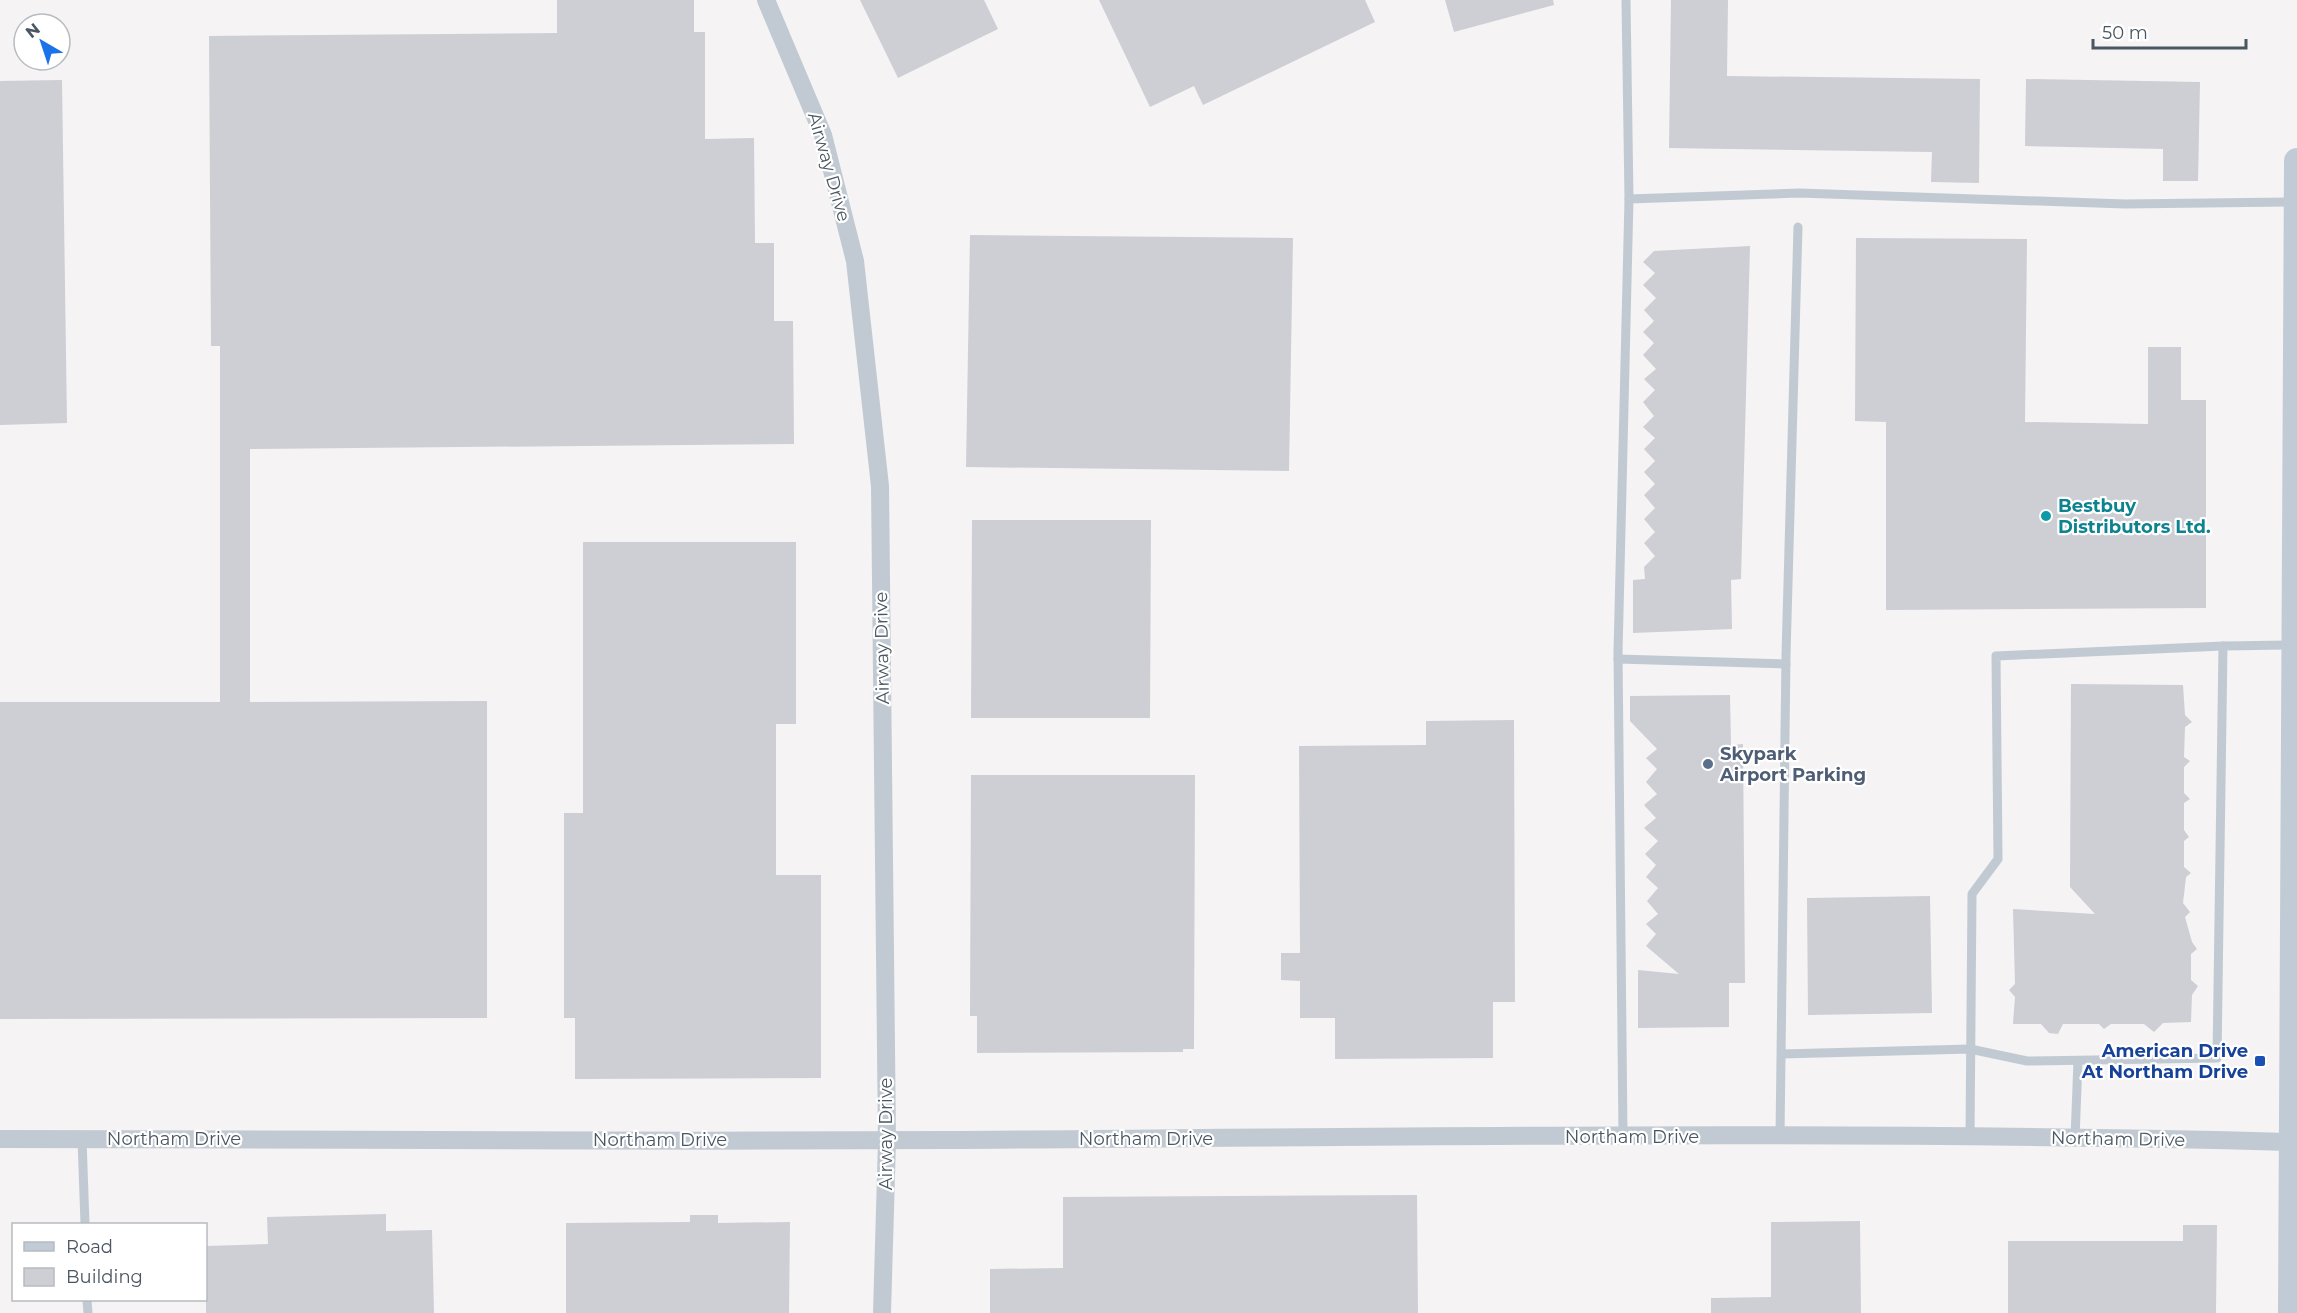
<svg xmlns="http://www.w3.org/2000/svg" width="2297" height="1313" font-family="Montserrat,sans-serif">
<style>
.building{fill:#cdcfd5}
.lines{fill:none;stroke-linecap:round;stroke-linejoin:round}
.lane{stroke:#c1cad2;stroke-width:9}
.street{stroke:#c1cad2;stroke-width:18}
.secondary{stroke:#c1cbd6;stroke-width:26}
.culture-dot{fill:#0f9aa8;stroke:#fff;stroke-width:2}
.service-dot{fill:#5c6f8a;stroke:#fff;stroke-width:2}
.transit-dot{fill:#1a4fb4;stroke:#fff;stroke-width:2}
.labels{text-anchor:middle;stroke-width:4.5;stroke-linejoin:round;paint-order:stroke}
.street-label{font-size:18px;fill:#4a5661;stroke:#fff}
.culture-label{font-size:18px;font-weight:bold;fill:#0d838f;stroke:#fff;text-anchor:start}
.service-label{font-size:18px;font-weight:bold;fill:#4e5e75;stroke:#fff;text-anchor:start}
.transit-label{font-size:18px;font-weight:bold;fill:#164399;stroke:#fff;text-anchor:end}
</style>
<rect width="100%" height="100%" fill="#f5f3f3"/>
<g class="building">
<polygon points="557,0 694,0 694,32 705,32 705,139 754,138 755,243 774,243 774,321 793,321 794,444 250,449 250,702 487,701 487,1018 0,1019 0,702 220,702 220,346 211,346 209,36 557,33"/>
<polygon points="860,0 984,0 998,29 898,78"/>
<polygon points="1099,0 1365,0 1375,22 1203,105 1194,86 1150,107"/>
<polygon points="1445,0 1553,0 1554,5 1454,32"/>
<polygon points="1671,0 1728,0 1727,76 1980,79 1979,183 1931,182 1932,152 1669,148"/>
<polygon points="2026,79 2200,82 2198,181 2163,181 2163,149 2025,146"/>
<polygon points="62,80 67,423 0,425 0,81"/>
<polygon points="970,235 1293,238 1289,471 966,467"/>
<polygon points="1856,238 2027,239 2025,422 2148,424 2148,347 2181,347 2181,400 2206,400 2206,608 1886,610 1886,422 1855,421"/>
<polygon points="1750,246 1741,579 1731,580 1732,629 1633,633 1633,580 1645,579 1644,567 1655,556 1644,543 1655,532 1644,519 1655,508 1644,495 1655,484 1644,472 1655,461 1644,449 1655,438 1643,427 1654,416 1643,402 1655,390 1644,379 1656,369 1643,355 1654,343 1643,332 1654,321 1644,310 1656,298 1643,285 1655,273 1643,262 1654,251"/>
<polygon points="972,520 1151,520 1150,718 971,718"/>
<polygon points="583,542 796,542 796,724 776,724 776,875 821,875 821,1078 575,1079 575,1018 564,1018 564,813 583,813"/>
<polygon points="2071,684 2183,685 2185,715 2192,722 2185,727 2184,757 2190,761 2184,767 2184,793 2190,799 2184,803 2184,830 2189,837 2184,841 2184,867 2191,873 2186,877 2183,903 2190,912 2185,917 2192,942 2197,949 2191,954 2191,980 2198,986 2192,995 2191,1022 2163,1023 2154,1032 2144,1024 2111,1024 2104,1029 2099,1024 2063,1024 2058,1034 2049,1033 2041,1024 2013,1024 2015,997 2009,990 2015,984 2013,909 2095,914 2070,887"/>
<polygon points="1730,695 1731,745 1743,744 1745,983 1729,983 1729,1027 1638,1028 1638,970 1679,974 1646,946 1656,934 1646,924 1658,914 1647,901 1658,888 1646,877 1656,865 1645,854 1658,841 1644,828 1656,818 1644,805 1657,794 1646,782 1657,769 1646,758 1657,749 1630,721 1630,696"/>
<polygon points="1514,720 1515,1002 1493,1002 1493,1058 1335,1059 1335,1018 1300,1018 1300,981 1281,980 1281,953 1300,953 1299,746 1426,745 1426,721"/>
<polygon points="971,775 1195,775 1194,1049 1183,1049 1183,1052 977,1053 977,1016 970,1016"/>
<polygon points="1930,896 1932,1013 1808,1015 1807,898"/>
<polygon points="1417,1195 1418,1313 990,1313 990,1269 1063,1268 1063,1197"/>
<polygon points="386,1214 386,1231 432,1230 434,1313 206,1313 206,1246 268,1244 267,1217"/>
<polygon points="690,1215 718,1215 718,1223 790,1222 789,1313 566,1313 566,1223 690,1222"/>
<polygon points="1860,1221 1861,1313 1711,1313 1711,1298 1771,1297 1771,1222"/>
<polygon points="2183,1225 2217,1225 2216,1313 2008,1313 2008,1241 2183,1241"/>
</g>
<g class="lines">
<g class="lane">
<polyline points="1626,0 1629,199 1799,193 2125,204 2295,202"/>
<polyline points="1618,659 1786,664"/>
<polyline points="1782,1054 1970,1049 2027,1061 2217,1058 2223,646 2294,645"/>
<polyline points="1623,1136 1618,653 1629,199"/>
<polyline points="1780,1137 1786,655 1798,227"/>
<polyline points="1970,1137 1972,894 1998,859 1996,656 2223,646"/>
<polyline points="2075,1138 2078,1061"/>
<polyline points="82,1139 85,1224"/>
<polyline points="87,1300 88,1313"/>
</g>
<g class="street">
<polyline points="766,0 823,135 855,261 880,486 887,1141 882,1313"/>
<path d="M0,1139C315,1139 630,1142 945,1140C1394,1137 1843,1130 2292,1142"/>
</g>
<polyline class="secondary" points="2291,1313 2297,161"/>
</g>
<circle class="culture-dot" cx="2046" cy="516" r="6"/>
<circle class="service-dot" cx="1708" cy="764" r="6"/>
<rect class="transit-dot" x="2254" y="1055" width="12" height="12" rx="3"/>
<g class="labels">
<g class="street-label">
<text transform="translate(829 167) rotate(74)" y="6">Airway Drive</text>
<text transform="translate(882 648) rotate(-91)" y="6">Airway Drive</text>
<text transform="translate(886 1134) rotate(-90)" y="6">Airway Drive</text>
<text x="1632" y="1143">Northam Drive</text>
<text x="174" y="1145">Northam Drive</text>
<text x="1146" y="1145">Northam Drive</text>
<text transform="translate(2118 1139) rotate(1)" y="6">Northam Drive</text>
<text x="660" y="1146">Northam Drive</text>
</g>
<g class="culture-label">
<text x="2058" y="512">Bestbuy<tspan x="2058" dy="21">Distributors Ltd.</tspan></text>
</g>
<g class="service-label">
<text x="1720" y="760">Skypark<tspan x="1720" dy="21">Airport Parking</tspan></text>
</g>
<g class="transit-label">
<text x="2248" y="1057">American Drive<tspan x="2248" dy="21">At Northam Drive</tspan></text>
</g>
</g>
<rect x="12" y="1223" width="195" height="78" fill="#ffffff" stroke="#b7bbc0" stroke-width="1.5"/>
<rect x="24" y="1242" width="30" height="9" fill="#c1cbd6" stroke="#b7bbc0" stroke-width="1.5"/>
<text x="66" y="1253" font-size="18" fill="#4a5661">Road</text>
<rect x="24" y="1268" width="30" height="18" fill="#cdcfd5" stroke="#b7bbc0" stroke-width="1.5"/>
<text x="66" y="1283" font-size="18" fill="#4a5661">Building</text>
<g transform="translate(42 42) rotate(321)"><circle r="28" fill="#ffffff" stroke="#b7bbc0" stroke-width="1.5"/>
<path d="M0-4.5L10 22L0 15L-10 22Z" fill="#1a73e8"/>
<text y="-9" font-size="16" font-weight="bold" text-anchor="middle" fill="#4a5661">N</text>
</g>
<path d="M2093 39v9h153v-9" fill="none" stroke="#4a5661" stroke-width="3"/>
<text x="2102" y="39" font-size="18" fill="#4a5661" stroke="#ffffff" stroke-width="4.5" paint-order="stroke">50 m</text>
</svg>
